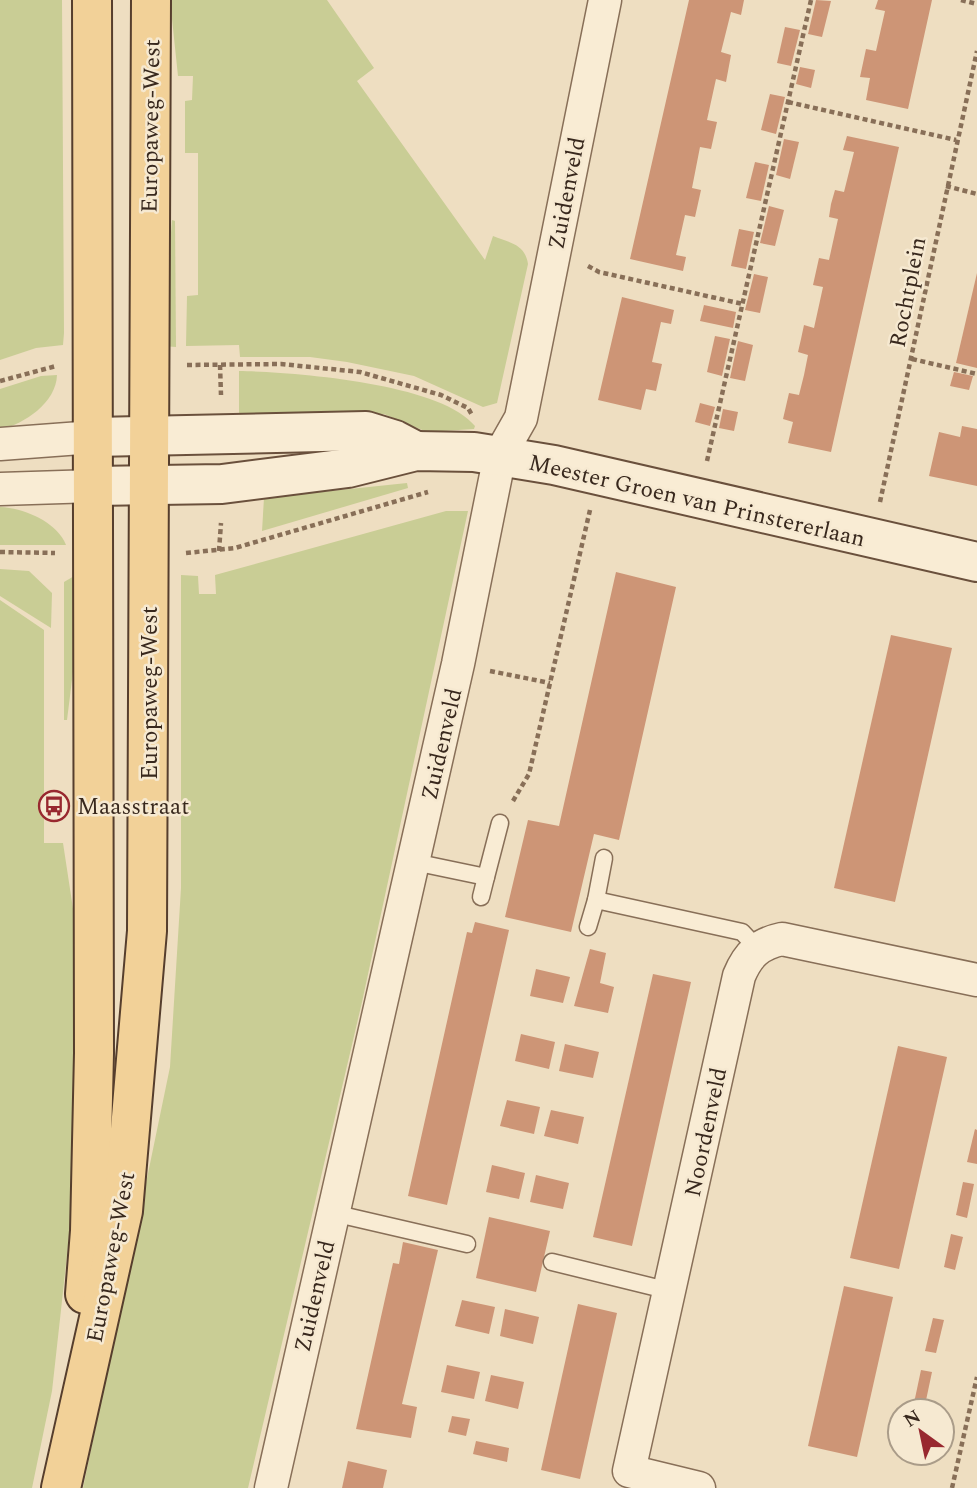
<svg xmlns="http://www.w3.org/2000/svg" width="977" height="1488" font-family="Spectral,serif">
<style>
.green{fill:#c9cd95}
.building{fill:#cd9576}
.lines{fill:none;stroke-linecap:round;stroke-linejoin:round}
.lane-casing{stroke:#886f58;stroke-width:19}
.street-casing{stroke:#886f58;stroke-width:35}
.secondary-casing{stroke:#6a503c;stroke-width:42}
.primary-casing{stroke:#563e2d;stroke-width:42}
.path{stroke:#886f58;stroke-width:4.5;stroke-dasharray:5 3.5;stroke-linecap:butt}
.lane{stroke:#f9ecd4;stroke-width:16}
.street{stroke:#f9ecd4;stroke-width:32}
.secondary{stroke:#f9ecd4;stroke-width:38}
.primary{stroke:#f2d198;stroke-width:38}
.labels{text-anchor:middle;stroke-width:5;stroke-linejoin:round;paint-order:stroke}
.street-label{font-size:23px;fill:#38281d;stroke:#f6e9d1}
.poi-label{font-size:23px;fill:#38281d;stroke:#f6e9d1;text-anchor:start}
</style>
<rect width="100%" height="100%" fill="#eedec1"/>
<g class="green">
<polygon points="0,0 62,0 64,333 63,345 36,348 0,360"/>
<path d="M170,0H327L374,68L357,81L485,260L493,236C510,243 525,244 528,264L497,403L483,407L414,376L347,362L310,357H240L239,345L186,346L187,296L198,295V153H185V101L192,100L193,76H178Z"/>
<polygon points="172,220 175,221 176,347 162,346"/>
<path d="M239,371C293,372 441,383 475,426L474,429L427,432L384,414L239,415Z"/>
<path d="M57,375C56,403 25,423 0,430V389L41,376Z"/>
<polygon points="407,483 408,488 262,531 264,498"/>
<path d="M0,507C24,508 57,522 66,545H0Z"/>
<polygon points="446,511 468,511 362,1002 248,1488 83,1488 170,1067 181,888 181,575 198,576 199,594 216,594 215,575"/>
<polygon points="0,569 29,571 52,593 51,628 0,596"/>
<polygon points="81,572 80,615 67,720 64,720 64,582"/>
<polygon points="0,600 44,630 44,843 63,843 77,935 77,1110 71,1218 61,1310 52,1391 32,1488 0,1488"/>
</g>
<g class="building">
<polygon points="689,0 744,0 741,15 731,12 721,52 731,55 726,82 716,79 707,120 717,122 711,149 700,147 692,188 701,190 695,217 685,215 676,255 686,257 683,271 630,259"/>
<polygon points="816,0 831,1 822,37 808,34"/>
<polygon points="878,0 932,0 908,109 866,100 870,78 860,77 866,49 876,51 885,11 875,9"/>
<polygon points="785,27 800,30 791,66 777,63"/>
<polygon points="800,67 815,70 811,88 796,84"/>
<polygon points="770,94 785,97 776,134 761,130"/>
<polygon points="847,136 899,147 831,452 788,443 793,422 783,419 789,393 799,395 804,375 808,355 798,352 801,339 804,325 814,328 823,287 813,285 819,258 829,260 838,219 829,217 831,204 835,190 844,192 854,152 843,150"/>
<polygon points="784,139 799,142 790,179 776,175"/>
<polygon points="755,162 769,165 761,201 746,198"/>
<polygon points="769,206 784,210 775,246 760,243"/>
<polygon points="739,229 754,232 746,269 731,266"/>
<polygon points="977,273 977,368 956,363"/>
<polygon points="754,274 768,277 760,313 745,310"/>
<polygon points="622,297 674,310 671,324 661,322 652,362 662,364 656,391 646,389 641,410 598,400"/>
<polygon points="704,305 736,312 733,328 700,321"/>
<polygon points="715,336 730,339 722,376 707,372"/>
<polygon points="738,341 753,345 745,381 730,378"/>
<polygon points="954,372 973,376 969,390 950,386"/>
<polygon points="700,403 715,407 710,426 695,422"/>
<polygon points="723,409 738,412 734,431 719,428"/>
<polygon points="962,426 977,429 977,486 929,476 939,432 960,437"/>
<polygon points="616,572 676,587 619,840 594,834 571,932 505,917 528,820 559,826"/>
<polygon points="891,635 952,648 895,902 834,888"/>
<polygon points="475,922 509,930 447,1205 408,1196 467,932 472,933"/>
<polygon points="590,949 606,953 600,983 614,987 608,1013 574,1006"/>
<polygon points="536,969 570,977 563,1003 530,996"/>
<polygon points="653,974 691,982 632,1246 593,1237"/>
<polygon points="521,1034 555,1042 549,1069 515,1061"/>
<polygon points="565,1044 599,1052 593,1078 559,1071"/>
<polygon points="898,1046 947,1057 899,1269 850,1258"/>
<polygon points="507,1100 540,1107 534,1134 500,1126"/>
<polygon points="551,1110 584,1117 578,1144 544,1136"/>
<polygon points="975,1129 977,1130 977,1164 967,1162"/>
<polygon points="492,1165 525,1173 519,1199 486,1192"/>
<polygon points="536,1175 569,1183 563,1209 530,1202"/>
<polygon points="963,1182 974,1184 967,1218 956,1215"/>
<polygon points="489,1217 550,1231 536,1292 476,1278"/>
<polygon points="951,1234 963,1237 955,1270 944,1267"/>
<polygon points="403,1242 438,1250 402,1404 417,1407 411,1438 356,1429 393,1263 399,1264"/>
<polygon points="844,1286 893,1297 857,1457 808,1446"/>
<polygon points="462,1300 495,1307 489,1334 455,1326"/>
<polygon points="578,1304 617,1313 580,1479 541,1470"/>
<polygon points="505,1309 539,1317 533,1344 500,1336"/>
<polygon points="933,1318 944,1320 936,1353 925,1351"/>
<polygon points="447,1365 480,1372 474,1399 441,1392"/>
<polygon points="921,1370 932,1372 925,1405 914,1403"/>
<polygon points="491,1375 524,1382 518,1409 485,1401"/>
<polygon points="452,1416 470,1419 466,1436 448,1432"/>
<polygon points="476,1441 509,1448 507,1462 473,1454"/>
<polygon points="348,1461 387,1470 383,1488 342,1488"/>
</g>
<g class="lines">
<g class="lane-casing">
<g id="lane">
<polyline points="414,862 486,877 500,823"/>
<polyline points="481,897 486,877"/>
<polyline points="596,900 604,858"/>
<polyline points="588,927 596,900 742,932 757,948"/>
<polyline points="333,1213 467,1244"/>
<polyline points="552,1262 670,1291"/>
</g>
</g>
<g class="street-casing">
<g id="street">
<polyline points="0,444 94,437"/>
<polyline points="0,489 94,486"/>
<polyline points="271,1488 458,664 500,455 521,418 605,0"/>
<path d="M699,1488L629,1471L739,976C748,954 759,944 782,939L977,980"/>
</g>
</g>
<g class="secondary-casing">
<g id="secondary">
<polyline points="94,437 366,431 395,440 416,451"/>
<polyline points="94,486 222,484 348,468 416,451 474,452 554,465 977,562"/>
</g>
</g>
<g class="primary-casing">
<g id="primary">
<polyline points="85,1294 90,1231 94,1053 92,0"/>
<polyline points="61,1488 123,1211 147,931 151,0"/>
</g>
</g>
<g class="path">
<polyline points="961,0 977,4"/>
<polyline points="788,102 956,140"/>
<polyline points="946,186 977,194"/>
<polyline points="588,266 599,272 743,304"/>
<polyline points="912,359 977,374"/>
<polyline points="187,365 281,364 360,372 441,395 468,408 472,415"/>
<polyline points="220,365 221,395"/>
<polyline points="0,381 56,366"/>
<polyline points="707,461 811,0"/>
<polyline points="880,502 977,51"/>
<polyline points="219,551 221,523"/>
<polyline points="0,552 55,553"/>
<polyline points="186,553 235,548 428,492"/>
<polyline points="490,671 550,683"/>
<polyline points="513,801 529,774 590,510"/>
<polyline points="952,1488 977,1377"/>
</g>
<use href="#lane" class="lane"/>
<use href="#street" class="street"/>
<use href="#secondary" class="secondary"/>
<use href="#primary" class="primary"/>
</g>
<defs>
<g id="bus-ring" transform="scale(1.575)"><circle r="9.5" fill="#f6e9d1" stroke="#98282f" stroke-width="1.5"/><path d="M-5-6H5V4H4V6H2V4H-2V6H-4V4H-5ZM-3.5-4V0h7V-4ZM-3.5 1.2v1.5H-2V1.2ZM2 1.2v1.5H3.5V1.2Z" fill="#98282f"/></g>
</defs>
<g fill-rule="evenodd">
<use href="#bus-ring" x="54" y="806"/>
</g>
<g class="labels">
<g class="street-label">
<text transform="translate(150 126) rotate(-89)" y="8">Europaweg-West</text>
<text transform="translate(566 193) rotate(-79)" y="8">Zuidenveld</text>
<text transform="translate(907 292) rotate(-79)" y="8">Rochtplein</text>
<text transform="translate(697 500) rotate(13)" y="8">Meester Groen van Prinstererlaan</text>
<text transform="translate(149 693) rotate(-90)" y="8">Europaweg-West</text>
<text transform="translate(441 744) rotate(-77)" y="8">Zuidenveld</text>
<text transform="translate(705 1132) rotate(-78)" y="8">Noordenveld</text>
<text transform="translate(110 1257) rotate(-79)" y="8">Europaweg-West</text>
<text transform="translate(314 1296) rotate(-77)" y="8">Zuidenveld</text>
</g>
<g class="poi-label">
<text x="77" y="814">Maasstraat</text>
</g>
</g>
<g transform="translate(921 1432) rotate(327)"><circle r="33" fill="#f6e9d1" stroke="#aa9c89" stroke-width="2"/>
<path d="M0-5L12 26L0 18L-12 26Z" fill="#98282f"/>
<text y="-10" font-size="19" font-weight="bold" text-anchor="middle" fill="#38281d">N</text>
</g>
</svg>
